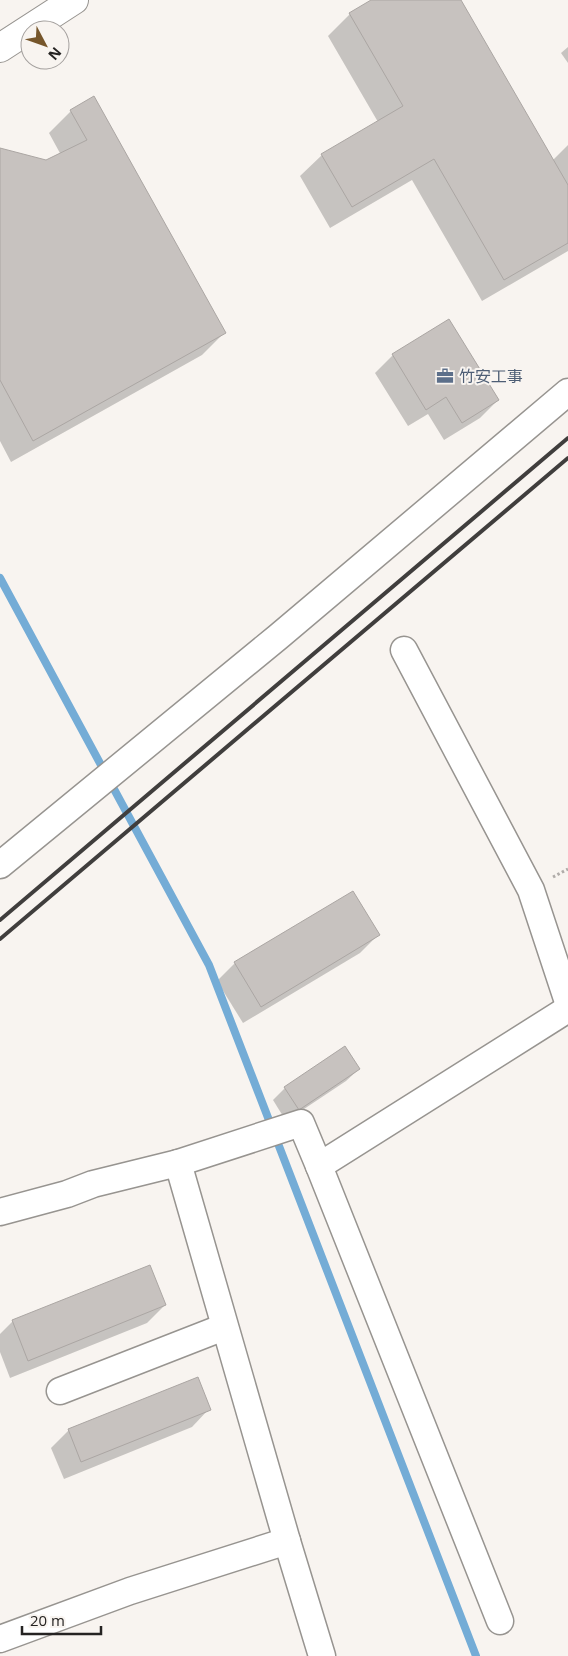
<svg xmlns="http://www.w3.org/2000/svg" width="568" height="1656" font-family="'Open Sans','Noto Sans JP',sans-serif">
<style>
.shadow{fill:#0003}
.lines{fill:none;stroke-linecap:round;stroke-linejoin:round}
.stream{stroke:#74acd6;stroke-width:8}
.building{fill:#c7c2bf;stroke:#aba6a3}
.minor-casing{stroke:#979490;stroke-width:29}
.secondary-casing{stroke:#979490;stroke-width:30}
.path{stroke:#b0aca9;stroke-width:3;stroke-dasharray:2.5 2.5;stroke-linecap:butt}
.minor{stroke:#fff;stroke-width:26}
.secondary{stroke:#fff;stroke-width:28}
.rail{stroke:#403e3d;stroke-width:4}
.labels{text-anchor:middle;stroke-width:4;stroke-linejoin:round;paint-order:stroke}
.service-label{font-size:16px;fill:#4e5e75;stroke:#f8f4f0;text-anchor:start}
</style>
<rect width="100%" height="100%" fill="#f8f4f0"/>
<g class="shadow">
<polygon points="374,0 459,0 552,161 568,145 568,251 482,301 412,180 330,228 300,176 322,155 378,122 328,36 350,14"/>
<polygon points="568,47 568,63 561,53"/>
<polygon points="94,98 224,333 202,355 11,462 0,441 0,149 46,162 61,155 49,133 71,111"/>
<polygon points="449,321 498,400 480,418 444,440 428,414 408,426 375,373 393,355"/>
<polygon points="378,935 360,953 243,1023 217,981 235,963"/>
<polygon points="359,1069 346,1081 286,1121 273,1100 285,1088"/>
<polygon points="165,1305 147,1323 10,1378 0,1352 0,1334 13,1321"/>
<polygon points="209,1409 192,1427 64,1479 51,1448 69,1430"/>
</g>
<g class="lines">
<polyline class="stream" points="0,578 209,965 476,1656"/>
</g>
<g class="building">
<polygon points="371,0 461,0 568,185 568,243 504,280 434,159 352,207 321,154 403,106 349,13"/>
<polygon points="94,96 226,333 33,441 0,380 0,148 46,160 87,140 70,110"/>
<polygon points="449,319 499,400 462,423 446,397 426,410 392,354"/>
<polygon points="353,891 380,935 261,1007 234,962"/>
<polygon points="345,1046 360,1069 299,1110 284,1087"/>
<polygon points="150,1265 166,1305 28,1361 12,1320"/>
<polygon points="198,1377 211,1410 81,1462 68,1429"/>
</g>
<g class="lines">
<g class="minor-casing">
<g id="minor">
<polyline points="404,650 531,890 568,1002"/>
<polyline points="0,865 278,637 568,392"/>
<polyline points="178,1163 287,1541 322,1656"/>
<polyline points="319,1166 568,1009"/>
<polyline points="0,1212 67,1194 93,1184 178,1163 301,1123 319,1166 500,1621"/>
<polyline points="60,1391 224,1327"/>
<polyline points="0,1639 130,1591 287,1541"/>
</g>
</g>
<g class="secondary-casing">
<polyline id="secondary" points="0,48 74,0"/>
</g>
<polyline class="path" points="553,877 568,869"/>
<use href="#minor" class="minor"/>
<use href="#secondary" class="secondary"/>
<g class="rail">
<polyline points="0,920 568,438"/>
<polyline points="0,939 568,458"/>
</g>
</g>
<defs>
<g id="office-bare" transform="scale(1.35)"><path d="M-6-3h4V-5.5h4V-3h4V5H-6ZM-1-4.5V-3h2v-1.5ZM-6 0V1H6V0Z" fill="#5c6f8a" stroke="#f8f4f0" stroke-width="2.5" paint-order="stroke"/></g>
</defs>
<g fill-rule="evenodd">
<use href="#office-bare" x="445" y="376"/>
</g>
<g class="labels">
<g class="service-label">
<text x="459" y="382">竹安工事</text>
</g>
</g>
<g transform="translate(45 45) rotate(131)"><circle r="24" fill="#f8f4f0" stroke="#a4a09e"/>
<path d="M0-4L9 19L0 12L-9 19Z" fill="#76562b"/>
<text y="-8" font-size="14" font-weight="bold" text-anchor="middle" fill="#252322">N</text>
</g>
<path d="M22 1626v8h79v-8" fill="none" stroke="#252322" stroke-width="2.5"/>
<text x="30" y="1626" font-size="15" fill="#252322" stroke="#f8f4f0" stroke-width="4" paint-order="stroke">20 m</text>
</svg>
